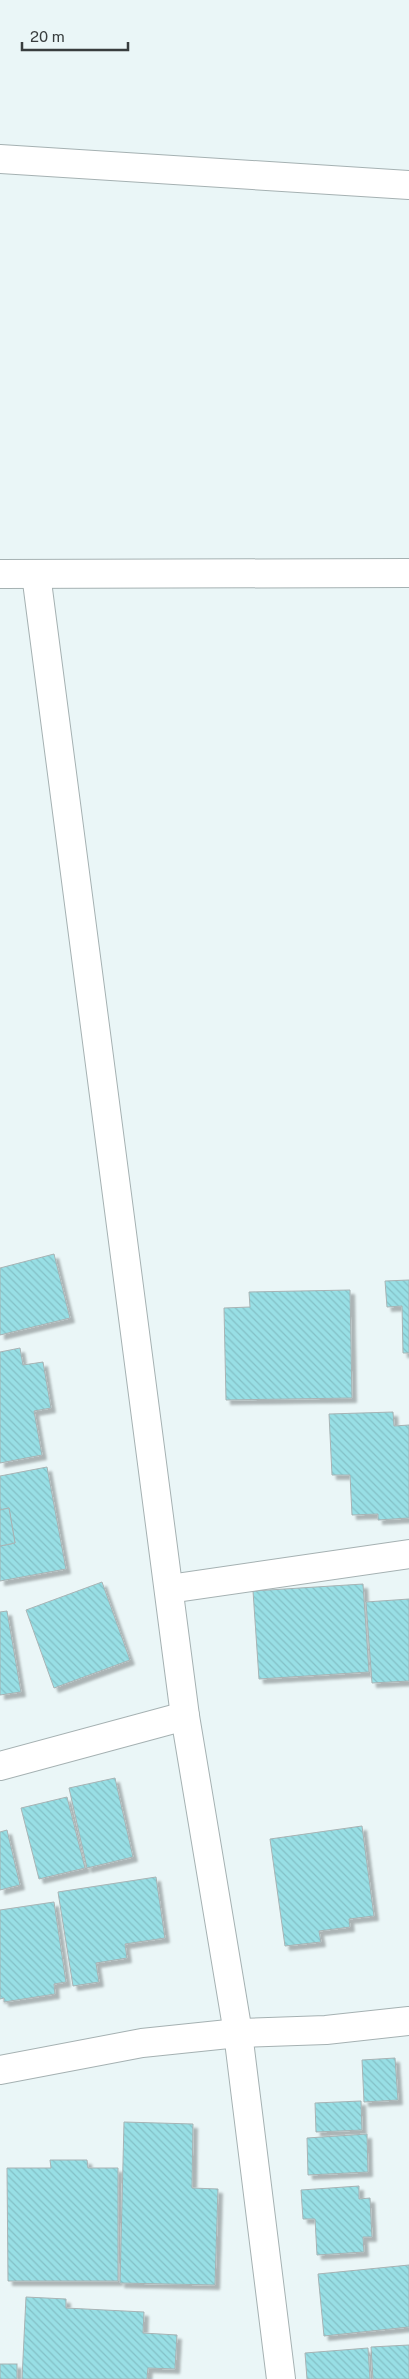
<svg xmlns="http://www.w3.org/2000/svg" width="409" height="2379" font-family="'Public Sans',sans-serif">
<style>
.building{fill:url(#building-back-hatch);stroke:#a8b3b4;filter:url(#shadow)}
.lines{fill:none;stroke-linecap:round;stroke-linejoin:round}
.minor-casing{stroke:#a5b1b2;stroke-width:30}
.minor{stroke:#fff;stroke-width:28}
</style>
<defs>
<pattern id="building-back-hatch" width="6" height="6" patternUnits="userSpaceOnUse" patternTransform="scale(1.25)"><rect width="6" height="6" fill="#98dfe5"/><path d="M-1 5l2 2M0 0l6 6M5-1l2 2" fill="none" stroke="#84c0c6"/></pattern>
<filter id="shadow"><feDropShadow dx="4.5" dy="4.5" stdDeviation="1" flood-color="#0004"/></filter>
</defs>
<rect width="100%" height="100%" fill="#eaf6f7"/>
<g class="building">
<polygon points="54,1254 70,1318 0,1335 0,1268"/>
<polygon points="409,1280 409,1353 403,1353 402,1306 387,1307 385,1281"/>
<polygon points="350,1290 352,1398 226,1400 224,1308 250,1307 249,1292"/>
<polygon points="20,1348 23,1365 43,1362 51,1408 34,1411 42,1455 0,1463 0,1352"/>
<polygon points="393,1412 394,1426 409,1425 409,1518 378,1520 378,1514 352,1515 350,1475 332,1475 329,1414"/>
<polygon points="47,1467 66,1569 0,1581 0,1546 15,1543 9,1508 0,1510 0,1476"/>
<polygon points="9,1508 15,1543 0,1546 0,1510"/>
<polygon points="102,1582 130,1660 54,1688 26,1610"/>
<polygon points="363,1584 369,1672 259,1679 253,1591"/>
<polygon points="409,1599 409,1681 372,1683 366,1602"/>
<polygon points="7,1611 21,1692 0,1695 0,1612"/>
<polygon points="115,1778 133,1857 87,1868 69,1788"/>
<polygon points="67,1797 85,1868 39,1879 21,1808"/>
<polygon points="362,1826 374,1916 349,1919 350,1927 319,1931 321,1942 285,1946 270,1839"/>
<polygon points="7,1830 20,1885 0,1890 0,1832"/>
<polygon points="156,1877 165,1938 125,1944 127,1958 96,1963 99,1982 73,1986 58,1892"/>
<polygon points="54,1902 66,1982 54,1984 55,1994 4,2002 4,1998 0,1999 0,1910"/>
<polygon points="395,2058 398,2100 364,2102 362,2060"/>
<polygon points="361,2101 362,2130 316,2132 315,2103"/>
<polygon points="124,2122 193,2124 192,2188 218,2189 215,2285 120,2283"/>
<polygon points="367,2134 368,2172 308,2175 307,2138"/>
<polygon points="50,2160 87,2160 88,2168 118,2168 118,2281 8,2281 7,2168 51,2168"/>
<polygon points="359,2186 359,2199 370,2198 372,2237 363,2237 364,2252 317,2255 315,2219 303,2219 301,2190"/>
<polygon points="409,2265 409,2327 324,2336 318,2274"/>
<polygon points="26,2297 66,2299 66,2308 144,2312 143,2333 177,2335 175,2369 148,2368 147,2379 22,2379"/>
<polygon points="409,2345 409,2379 373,2379 371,2347"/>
<polygon points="368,2348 370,2379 307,2379 305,2353"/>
<rect x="0" y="2364" width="17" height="15"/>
</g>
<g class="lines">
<g class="minor-casing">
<g id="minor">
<polyline points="0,159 409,185"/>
<polyline points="0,574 409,573"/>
<polyline points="36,574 185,1716 238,2033 281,2379"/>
<polyline points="169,1589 409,1554"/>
<polyline points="0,1766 185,1716"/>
<polyline points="0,2070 142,2043 238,2033 326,2030 409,2021"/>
</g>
</g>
<use href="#minor" class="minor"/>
</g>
<path d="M22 42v8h106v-8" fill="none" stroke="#383d3e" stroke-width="2.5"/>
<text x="30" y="42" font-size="15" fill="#383d3e" stroke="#eaf6f7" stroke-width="4" paint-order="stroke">20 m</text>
</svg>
